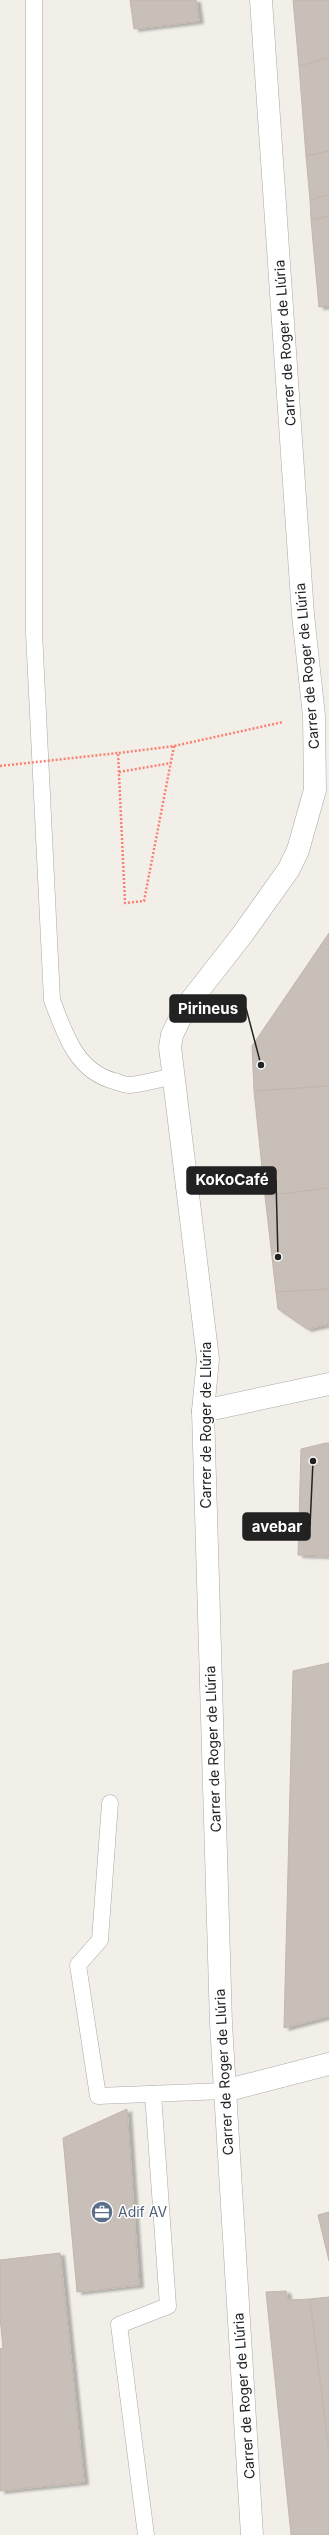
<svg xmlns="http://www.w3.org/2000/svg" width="329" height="2535" font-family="Inter,sans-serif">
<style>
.building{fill:#c7bfb8;stroke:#c4b6ab;filter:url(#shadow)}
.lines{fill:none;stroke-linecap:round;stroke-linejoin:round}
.lane-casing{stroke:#a9a9a9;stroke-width:17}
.street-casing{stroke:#a9a9a9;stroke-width:23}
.path{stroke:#fa8072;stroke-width:2.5;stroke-dasharray:2 2;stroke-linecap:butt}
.lane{stroke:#fff;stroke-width:16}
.street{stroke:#fff;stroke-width:22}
.path-bridge{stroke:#fa8072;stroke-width:2.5;stroke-dasharray:2 2;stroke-linecap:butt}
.labels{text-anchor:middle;stroke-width:3;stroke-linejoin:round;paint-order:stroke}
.street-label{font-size:14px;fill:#222;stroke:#fff}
.service-label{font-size:14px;fill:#4e5e75;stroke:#fff;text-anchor:start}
.leader{fill:none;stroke:#222;stroke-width:1.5}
.callout-dot{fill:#222;stroke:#fff;stroke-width:1.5}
.callout{fill:#222;stroke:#222;stroke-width:1.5}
.callout-label{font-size:15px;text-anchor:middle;font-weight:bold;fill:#fff}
</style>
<defs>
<filter id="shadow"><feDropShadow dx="4.5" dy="2.5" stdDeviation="1" flood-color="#0004"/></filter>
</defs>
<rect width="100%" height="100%" fill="#f2efe9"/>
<g class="building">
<polygon points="130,0 196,0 199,21 134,29"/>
<polygon points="293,0 329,0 329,58 299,66"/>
<polygon points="329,58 329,151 306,156 299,66"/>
<polygon points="329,151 329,195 310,200 306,156"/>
<polygon points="329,195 329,216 311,220 310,200"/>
<polygon points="329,216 329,306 319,307 311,220"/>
<polygon points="329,933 329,1086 254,1091 252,1046"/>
<polygon points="329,1086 329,1188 265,1196 254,1091"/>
<polygon points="329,1188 329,1289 276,1292 265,1196"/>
<polygon points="329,1289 329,1324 307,1329 278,1309 276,1292"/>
<polygon points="326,1443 329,1443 329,1556 298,1555 301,1449"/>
<polygon points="329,1663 329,2016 284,2028 293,1671"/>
<polygon points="127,2109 139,2285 77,2292 63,2138"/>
<polygon points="329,2212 329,2261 318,2215"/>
<polygon points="60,2253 84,2482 0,2491 0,2349 3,2348 0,2317 0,2260"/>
<polygon points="286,2291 288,2300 310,2299 329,2451 329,2535 291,2535 266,2292"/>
<polygon points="329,2297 329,2451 310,2299"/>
</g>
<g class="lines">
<g class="lane-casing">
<g id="lane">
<path d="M34,0V632L52,1000C65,1034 76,1071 114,1081C118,1082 124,1085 129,1085C143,1084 159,1079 174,1076"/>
<polyline points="110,1803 100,1940 78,1965 98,2096 224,2091"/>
<polyline points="146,2535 119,2325 168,2306 153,2094"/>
</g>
</g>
<g class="street-casing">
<g id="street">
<polyline points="203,1411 329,1384"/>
<polyline points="224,2091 329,2064"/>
<polyline points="252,2535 221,2024 203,1411 208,1359 170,1047 172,1035 185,1008 242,935 289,869 298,850 315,790 314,716 303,615 261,0"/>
</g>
</g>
<g class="path">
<polyline points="174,746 144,901 125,903 118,753 174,746 283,722"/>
<polyline points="119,772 171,763"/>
</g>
<use href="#lane" class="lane"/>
<use href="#street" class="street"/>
<polyline class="path-bridge" points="0,766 118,753"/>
</g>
<defs>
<g id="office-disc" transform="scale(1.15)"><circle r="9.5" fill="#5c6f8a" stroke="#fff"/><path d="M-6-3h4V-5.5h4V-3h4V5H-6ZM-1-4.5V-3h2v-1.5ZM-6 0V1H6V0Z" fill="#fff"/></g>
</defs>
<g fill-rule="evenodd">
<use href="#office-disc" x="102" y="2212"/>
</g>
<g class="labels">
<g class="street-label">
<text transform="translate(285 343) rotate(-94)" y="5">Carrer de Roger de Llúria</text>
<text transform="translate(307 666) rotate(-95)" y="5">Carrer de Roger de Llúria</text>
<text transform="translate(206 1425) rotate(-90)" y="5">Carrer de Roger de Llúria</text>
<text transform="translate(213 1749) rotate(-92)" y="5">Carrer de Roger de Llúria</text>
<text transform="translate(224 2072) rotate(-93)" y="5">Carrer de Roger de Llúria</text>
<text transform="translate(244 2396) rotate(-94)" y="5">Carrer de Roger de Llúria</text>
</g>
<g class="service-label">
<text x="118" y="2217">Adif AV</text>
</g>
</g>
<path class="leader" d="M261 1065L246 1008M278 1257L276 1180M313 1461L310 1526"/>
<g class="callout-dot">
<circle cx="261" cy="1065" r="4"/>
<circle cx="278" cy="1257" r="4"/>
<circle cx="313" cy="1461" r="4"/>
</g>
<g class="callout">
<rect x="170" y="995" width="76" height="27" rx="4"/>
<rect x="187" y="1167" width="89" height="27" rx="4"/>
<rect x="243" y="1513" width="67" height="27" rx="4"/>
</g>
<g class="callout-label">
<text x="208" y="1014">Pirineus</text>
<text x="232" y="1185">KoKoCafé</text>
<text x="277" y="1532">avebar</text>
</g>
</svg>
